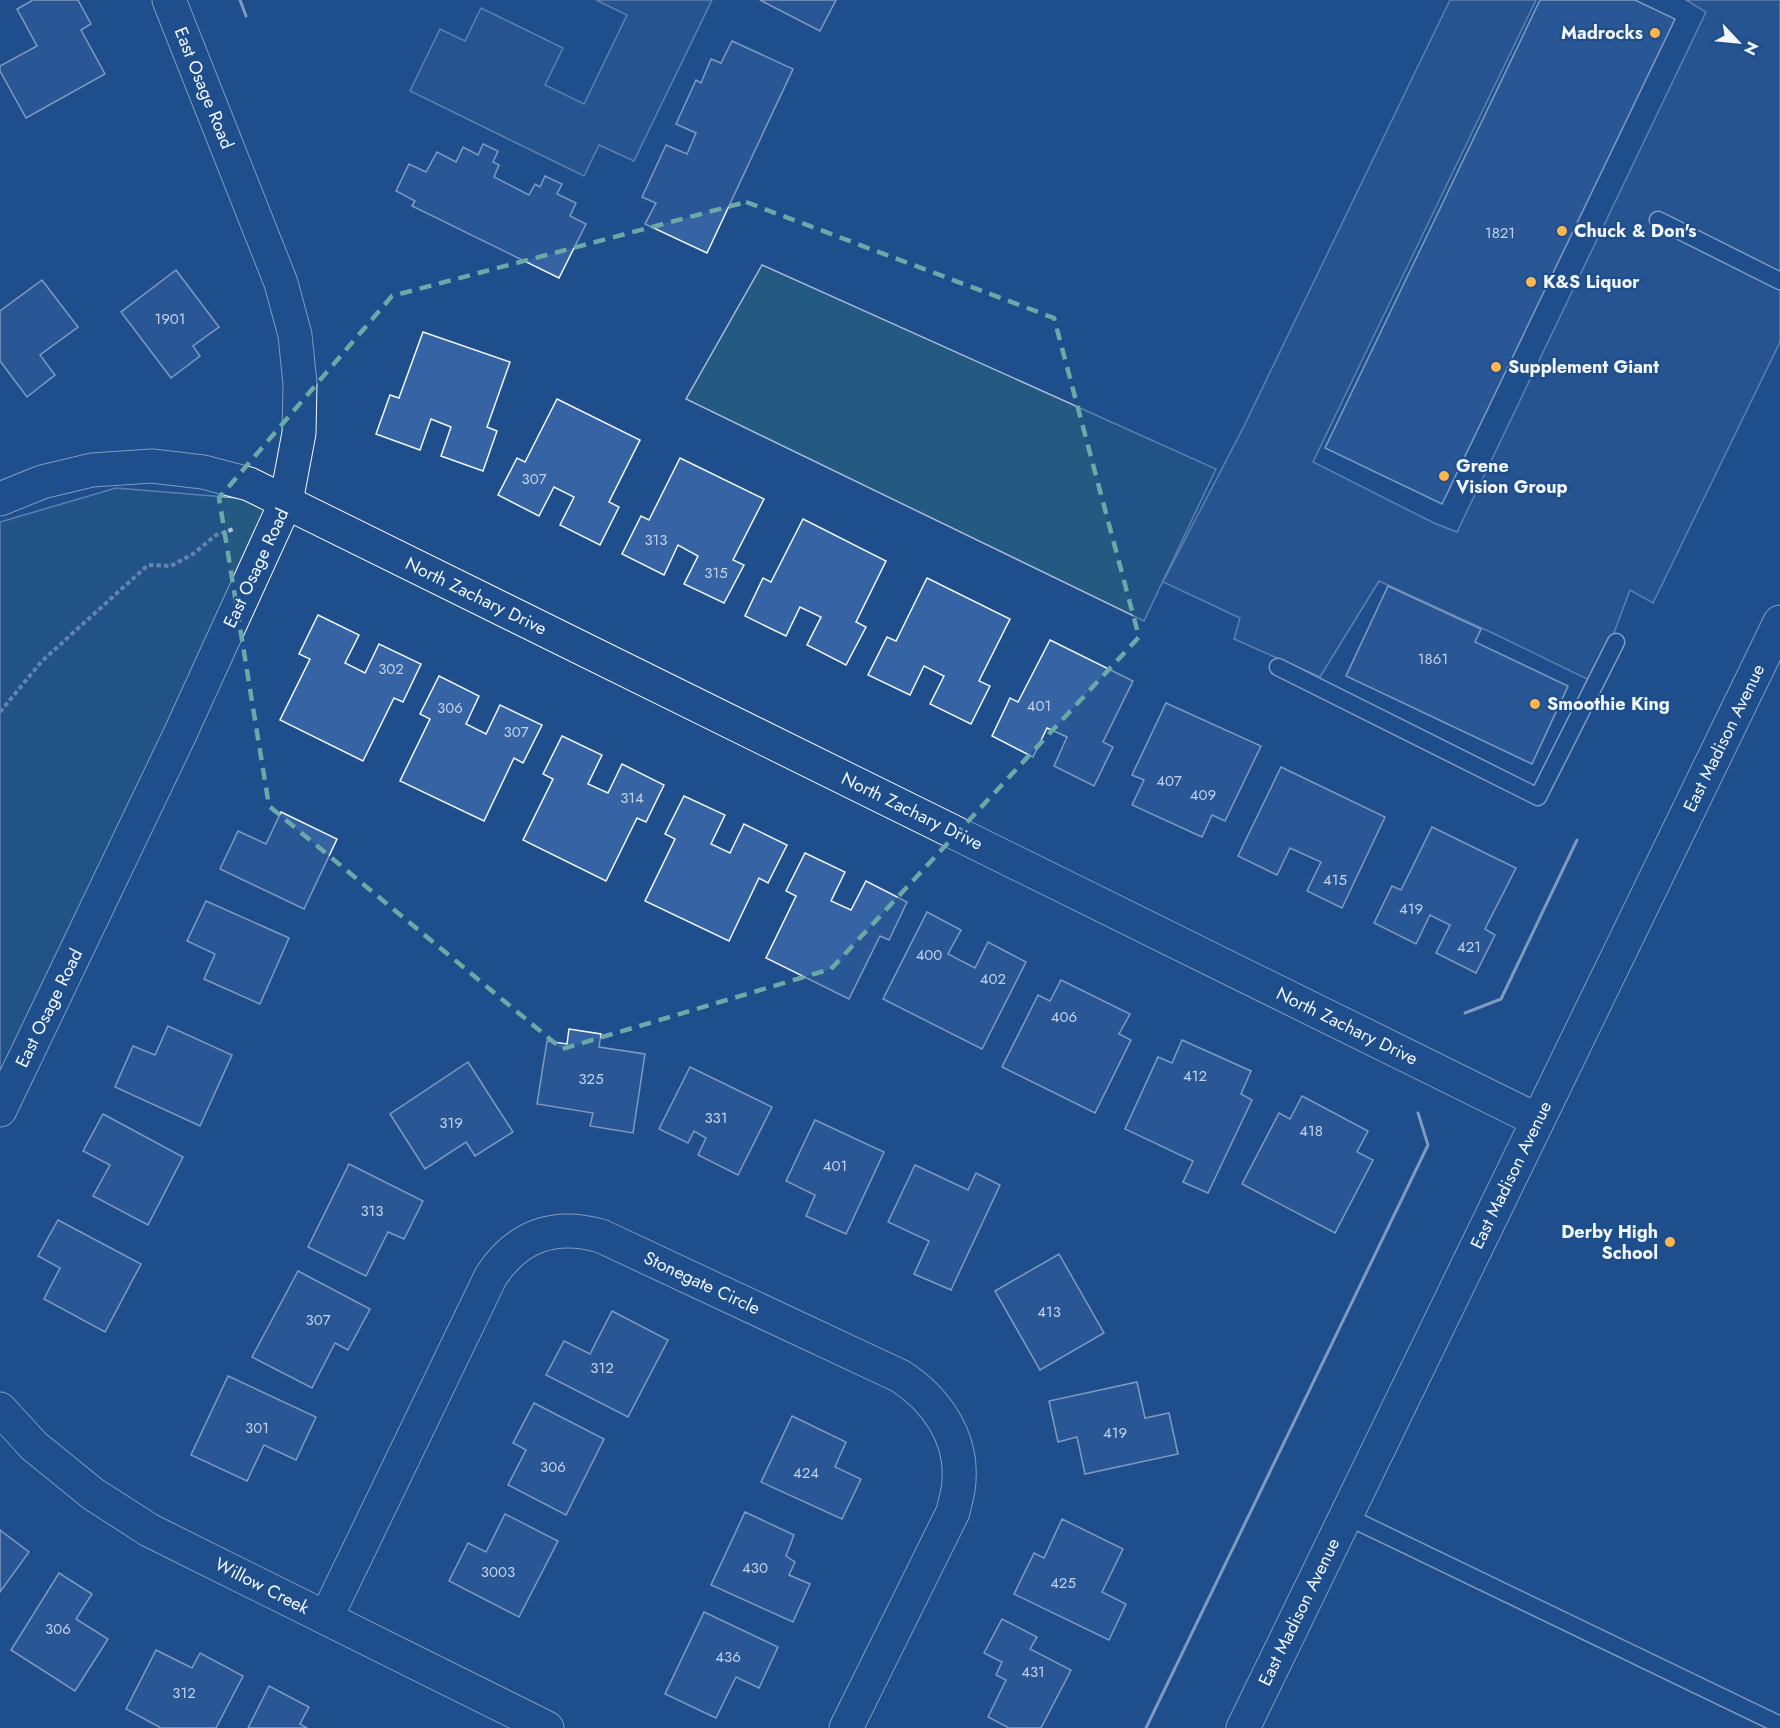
<svg xmlns="http://www.w3.org/2000/svg" width="1780" height="1728" font-family="Jost,sans-serif">
<style>
.green{fill:#245a82;stroke:#a8bbd7;stroke-width:1.5}
.parking{fill:#305b95;stroke:#a8bbd7;stroke-width:1.5}
.building{fill:#3563a3;stroke:#f2f6ff;stroke-width:1.5}
.lines{fill:none;stroke-linecap:round;stroke-linejoin:round}
.service-casing{stroke:#f2f6ff;stroke-width:19}
.minor-casing{stroke:#f2f6ff;stroke-width:35}
.tertiary-casing{stroke:#f2f6ff;stroke-width:35}
.path{stroke:#b3c4dc;stroke-width:4;stroke-dasharray:4.5 3;stroke-linecap:butt}
.service{stroke:#1f4e8c;stroke-width:16}
.minor{stroke:#1f4e8c;stroke-width:33}
.tertiary{stroke:#1f4e8c;stroke-width:33}
.wall{stroke:#f2f6ff;stroke-width:3}
.marked{fill:none;stroke:#6aa9a8;stroke-width:4.5;stroke-dasharray:12 8;stroke-linejoin:round}
.poi-dot{fill:#ffb74d;stroke:#1f4e8c;stroke-width:2}
.labels{text-anchor:middle;stroke-width:4.5;stroke-linejoin:round;paint-order:stroke}
.number-label{font-size:15px;fill:#c3d1e8}
.poi-label{font-size:18px;font-weight:bold;fill:#f2f6ff;stroke:#1f4e8c;text-anchor:start}
.street-label{font-size:18px;fill:#f2f6ff;stroke:#1f4e8c}
</style>
<rect width="100%" height="100%" fill="#1f4e8c"/>
<g class="green">
<polygon points="762,265 1216,469 1144,621 686,399"/>
<polygon points="116,488 286,502 0,1110 0,522"/>
</g>
<g class="parking">
<polygon points="596,0 712,0 634,161 599,145 584,176 410,91 440,29 465,41 481,8 563,48 545,85 584,104 627,15"/>
<polygon points="1450,0 1536,0 1313,462 1434,523 1457,532 1706,12 1686,0 1780,0 1780,342 1653,603 1630,590 1595,683 1499,636 1379,581 1320,677 1234,639 1240,618 1163,582 1244,426"/>
</g>
<g class="building">
<polygon points="33,0 78,0 91,24 81,30 105,74 26,118 0,71 0,66 37,46 17,9"/>
<polygon points="760,0 836,0 820,31"/>
<polygon points="1540,0 1635,0 1675,19 1442,504 1325,448"/>
<polygon points="732,41 793,69 707,253 645,224 656,203 642,197 666,145 687,154 696,133 676,124 696,80 701,83 711,59 721,63"/>
<polygon points="483,144 498,151 493,162 499,165 494,177 529,195 535,184 540,187 545,176 562,184 557,194 576,203 570,216 586,224 559,278 412,206 415,201 396,191 409,164 426,172 437,152 456,162 463,147 478,155"/>
<polygon points="176,270 219,327 193,346 200,356 171,378 121,312"/>
<polygon points="42,280 78,327 40,355 55,375 27,397 0,361 0,311"/>
<polygon points="423,332 510,362 487,427 497,431 483,471 441,456 451,427 431,419 420,450 376,434 390,395 399,398"/>
<polygon points="557,399 640,440 609,502 619,507 600,545 560,525 574,497 554,487 539,516 498,495 517,458 525,462"/>
<polygon points="680,458 764,499 733,560 744,565 724,603 684,584 698,556 678,545 664,575 622,554 641,516 649,520"/>
<polygon points="803,519 886,561 856,622 866,627 846,665 807,645 821,617 800,607 786,636 745,616 763,578 771,582"/>
<polygon points="927,578 1010,619 979,681 990,686 971,724 930,704 944,676 924,666 910,695 868,675 887,637 896,641"/>
<polygon points="1388,586 1481,629 1475,642 1568,686 1532,764 1346,676"/>
<polygon points="318,615 359,635 345,663 365,673 379,644 421,664 403,702 394,698 363,761 280,720 310,659 299,654"/>
<polygon points="1050,640 1133,681 1103,742 1113,747 1094,786 1054,766 1067,737 1047,728 1033,757 992,736 1010,698 1018,702"/>
<polygon points="439,676 479,696 466,724 486,734 500,705 542,725 523,763 514,758 484,821 400,781 430,719 420,714"/>
<polygon points="1166,703 1261,746 1225,821 1212,815 1202,837 1132,805 1144,780 1132,775"/>
<polygon points="562,736 602,755 588,784 608,793 622,764 664,785 646,822 637,818 606,881 523,840 553,779 543,774"/>
<polygon points="1281,767 1385,817 1342,908 1307,891 1321,862 1290,848 1277,875 1238,856"/>
<polygon points="684,796 725,815 711,844 730,853 744,824 787,845 768,883 759,878 729,941 645,901 675,839 665,834"/>
<polygon points="281,812 337,839 304,909 220,869 238,831 266,844"/>
<polygon points="1432,827 1516,868 1485,929 1495,935 1476,973 1436,953 1450,925 1430,915 1416,944 1374,923 1392,886 1401,890"/>
<polygon points="805,853 845,872 831,901 851,910 866,881 907,902 889,940 880,936 849,999 766,958 796,896 786,891"/>
<polygon points="206,901 289,938 260,1004 204,979 215,954 187,941"/>
<polygon points="927,912 961,930 948,954 975,968 988,942 1026,962 982,1049 883,999"/>
<polygon points="1061,980 1130,1014 1119,1034 1131,1040 1095,1113 1002,1067 1038,995 1050,1001"/>
<polygon points="168,1026 232,1055 200,1126 115,1087 133,1046 155,1055"/>
<polygon points="569,1029 601,1034 599,1047 645,1054 633,1133 590,1126 593,1113 537,1104 547,1041 567,1044"/>
<polygon points="1182,1040 1251,1071 1241,1094 1252,1100 1208,1193 1183,1182 1193,1161 1125,1129 1158,1057 1172,1063"/>
<polygon points="468,1062 513,1132 475,1156 466,1142 425,1169 390,1114"/>
<polygon points="690,1067 772,1107 738,1175 698,1155 706,1138 694,1131 688,1143 659,1129"/>
<polygon points="1302,1096 1368,1131 1357,1152 1373,1160 1335,1233 1242,1184 1279,1113 1290,1119"/>
<polygon points="103,1114 183,1157 148,1225 93,1196 110,1165 83,1151"/>
<polygon points="815,1120 884,1152 846,1234 806,1216 815,1195 786,1181"/>
<polygon points="349,1164 423,1201 404,1239 388,1232 366,1276 308,1247"/>
<polygon points="915,1165 968,1190 976,1173 1000,1185 951,1290 914,1274 929,1241 888,1222"/>
<polygon points="58,1220 141,1264 105,1332 44,1299 60,1268 38,1256"/>
<polygon points="1059,1254 1104,1333 1040,1370 995,1291"/>
<polygon points="298,1271 370,1309 348,1350 335,1343 312,1388 252,1357"/>
<polygon points="612,1311 668,1340 628,1417 546,1375 564,1341 590,1354"/>
<polygon points="228,1376 316,1417 296,1460 264,1445 247,1481 191,1455"/>
<polygon points="1137,1382 1145,1418 1169,1413 1178,1454 1085,1474 1077,1437 1058,1442 1049,1401"/>
<polygon points="534,1403 604,1439 566,1515 508,1485 526,1450 513,1443"/>
<polygon points="792,1416 846,1442 835,1467 861,1479 842,1519 761,1482"/>
<polygon points="745,1512 794,1535 786,1556 795,1562 789,1575 810,1584 793,1622 711,1585"/>
<polygon points="505,1514 558,1541 519,1617 449,1581 468,1543 486,1552"/>
<polygon points="1062,1519 1123,1549 1102,1592 1126,1604 1109,1640 1014,1594 1034,1553 1044,1558"/>
<polygon points="0,1530 29,1552 0,1592"/>
<polygon points="59,1573 92,1594 76,1619 108,1639 75,1691 11,1650"/>
<polygon points="704,1612 778,1647 759,1688 736,1677 716,1718 665,1694"/>
<polygon points="1002,1619 1037,1637 1030,1649 1071,1670 1041,1728 1009,1728 988,1717 1006,1680 996,1675 1002,1662 984,1653"/>
<polygon points="156,1650 192,1668 200,1653 243,1676 216,1728 161,1728 126,1709"/>
<polygon points="269,1686 309,1707 300,1724 307,1728 248,1728"/>
</g>
<g class="lines">
<g class="service-casing">
<g id="service">
<polyline points="1658,220 1780,281"/>
<polyline points="1278,667 1538,797 1616,642"/>
<polyline points="1346,1516 1780,1725"/>
</g>
</g>
<g class="minor-casing">
<g id="minor">
<polyline points="0,499 42,482 92,470 152,466 203,472 249,484 1537,1120"/>
<polyline points="0,1110 180,734 286,502 299,433 300,384 295,335 281,283 169,0"/>
<polyline points="0,1409 34,1446 93,1494 149,1530 547,1728"/>
<path d="M326,1618L491,1276C518,1235 555,1223 601,1236L900,1376C936,1399 962,1437 959,1480C959,1491 955,1502 953,1512L846,1728"/>
</g>
</g>
<g class="tertiary-casing">
<polyline id="tertiary" points="1243,1728 1780,622"/>
</g>
<polyline class="path" points="0,712 42,661 148,565 171,566 193,554 216,535 234,529"/>
<use href="#service" class="service"/>
<use href="#minor" class="minor"/>
<use href="#tertiary" class="tertiary"/>
<g class="wall">
<polyline points="240,0 246,16"/>
<polyline points="1465,1013 1501,999 1577,840"/>
<polyline points="1146,1728 1428,1145 1418,1113"/>
</g>
</g>
<path d="M0 0H1780V1728H0ZM746,202L1054,318L1139,637L831,969L562,1049L269,806L219,498L392,296Z" fill="#1f4e8c" fill-opacity=".55" fill-rule="evenodd"/>
<path class="marked" d="M746,202L1054,318L1139,637L831,969L562,1049L269,806L219,498L392,296Z"/>
<g class="poi-dot">
<circle cx="1655" cy="33" r="6"/>
<circle cx="1562" cy="231" r="6"/>
<circle cx="1531" cy="282" r="6"/>
<circle cx="1496" cy="367" r="6"/>
<circle cx="1444" cy="476" r="6"/>
<circle cx="1535" cy="704" r="6"/>
<circle cx="1670" cy="1242" r="6"/>
</g>
<g class="labels">
<g class="number-label">
<text x="1500" y="238">1821</text>
<text x="170" y="324">1901</text>
<text x="534" y="484">307</text>
<text x="656" y="545">313</text>
<text x="716" y="578">315</text>
<text x="1433" y="664">1861</text>
<text x="391" y="674">302</text>
<text x="1039" y="711">401</text>
<text x="450" y="713">306</text>
<text x="516" y="737">307</text>
<text x="1169" y="786">407</text>
<text x="1203" y="800">409</text>
<text x="632" y="803">314</text>
<text x="1335" y="885">415</text>
<text x="1411" y="914">419</text>
<text x="1469" y="952">421</text>
<text x="929" y="960">400</text>
<text x="993" y="984">402</text>
<text x="1064" y="1022">406</text>
<text x="1195" y="1081">412</text>
<text x="591" y="1084">325</text>
<text x="716" y="1123">331</text>
<text x="451" y="1128">319</text>
<text x="1311" y="1136">418</text>
<text x="835" y="1171">401</text>
<text x="372" y="1216">313</text>
<text x="1049" y="1317">413</text>
<text x="318" y="1325">307</text>
<text x="602" y="1373">312</text>
<text x="257" y="1433">301</text>
<text x="1115" y="1438">419</text>
<text x="553" y="1472">306</text>
<text x="806" y="1478">424</text>
<text x="755" y="1573">430</text>
<text x="498" y="1577">3003</text>
<text x="1063" y="1588">425</text>
<text x="58" y="1634">306</text>
<text x="728" y="1662">436</text>
<text x="1033" y="1677">431</text>
<text x="184" y="1698">312</text>
</g>
<g class="poi-label">
<text x="1643" y="39" text-anchor="end">Madrocks</text>
<text x="1574" y="237">Chuck &amp; Don's</text>
<text x="1543" y="288">K&amp;S Liquor</text>
<text x="1508" y="373">Supplement Giant</text>
<text x="1456" y="472">Grene<tspan x="1456" dy="21">Vision Group</tspan></text>
<text x="1547" y="710">Smoothie King</text>
<text x="1658" y="1238" text-anchor="end">Derby High<tspan x="1658" dy="21">School</tspan></text>
</g>
<g class="street-label">
<text transform="translate(204 88) rotate(68)" y="6">East Osage Road</text>
<text transform="translate(256 568) rotate(-65)" y="6">East Osage Road</text>
<text transform="translate(476 596) rotate(26)" y="6">North Zachary Drive</text>
<text transform="translate(1724 738) rotate(-64)" y="6">East Madison Avenue</text>
<text transform="translate(912 811) rotate(26)" y="6">North Zachary Drive</text>
<text transform="translate(49 1008) rotate(-64)" y="6">East Osage Road</text>
<text transform="translate(1347 1026) rotate(26)" y="6">North Zachary Drive</text>
<text transform="translate(1511 1175) rotate(-64)" y="6">East Madison Avenue</text>
<text transform="translate(702 1283) rotate(25)" y="6">Stonegate Circle</text>
<text transform="translate(262 1586) rotate(27)" y="6">Willow Creek</text>
<text transform="translate(1299 1612) rotate(-64)" y="6">East Madison Avenue</text>
</g>
</g>
<g transform="translate(1738 42) rotate(116)" stroke="#1f4e8c" stroke-width="4.5" paint-order="stroke">
<path d="M0-4.5L10 22L0 15L-10 22Z" fill="#f2f6ff"/>
<text y="-9" font-size="16" font-weight="bold" text-anchor="middle" fill="#f2f6ff">N</text>
</g>
</svg>
